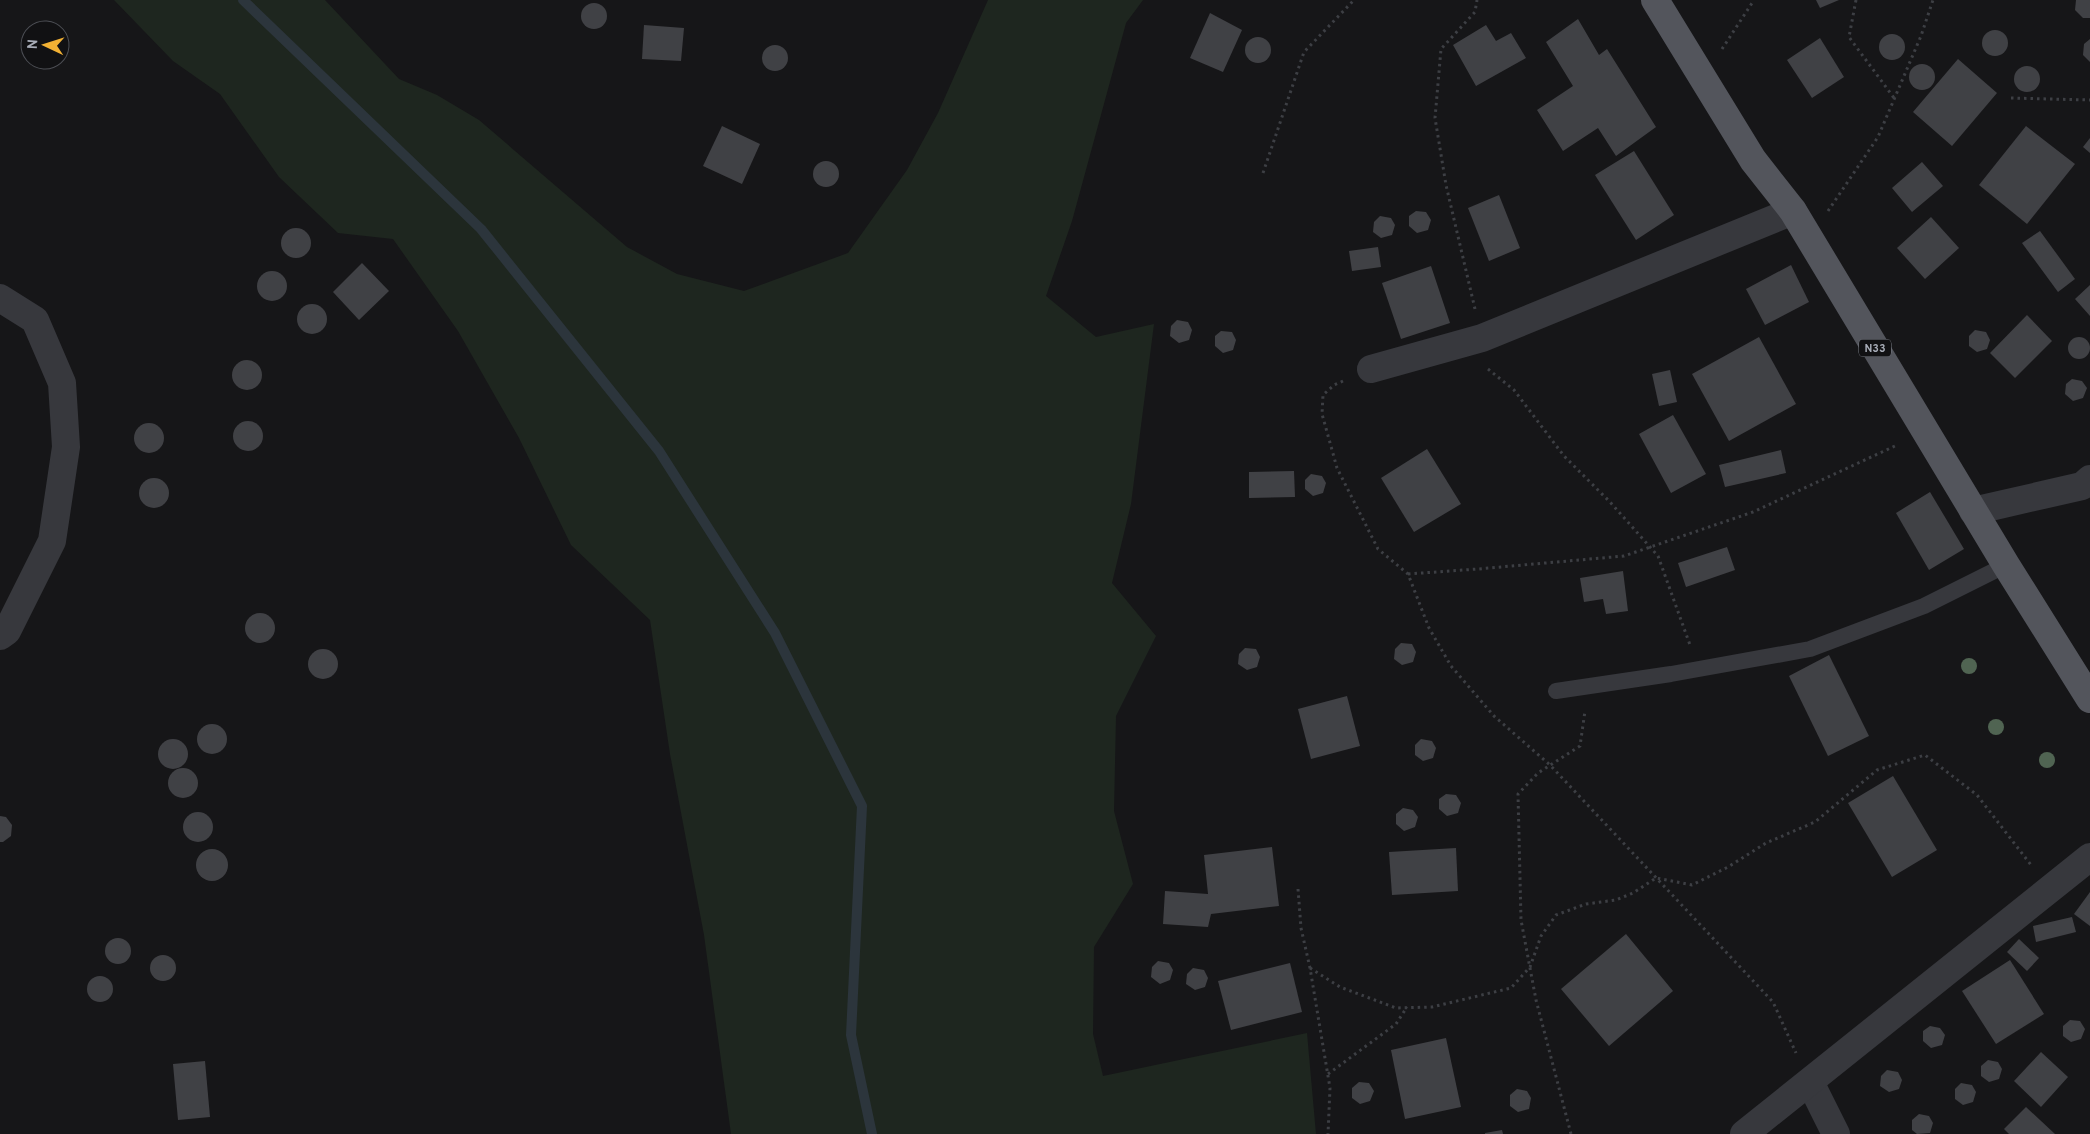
<svg xmlns="http://www.w3.org/2000/svg" width="2090" height="1134" font-family="Overpass,sans-serif">
<style>
.green{fill:#1e261f}
.lines{fill:none;stroke-linecap:round;stroke-linejoin:round}
.stream{stroke:#2c353c;stroke-width:10}
.building{fill:#404145}
.path{stroke:#3d3f44;stroke-width:3;stroke-dasharray:2.5 4;stroke-linecap:butt}
.lane{stroke:#37383d;stroke-width:16}
.street{stroke:#37383d;stroke-width:28}
.primary{stroke:#53555c;stroke-width:28}
.tree{fill:#506452}
.labels{text-anchor:middle;stroke-width:4;stroke-linejoin:round;paint-order:stroke}
.shield{fill:#111113;stroke:#7b7e86;stroke-width:1}
.shield-label{font-size:11px;font-weight:bold;fill:#a8adb8}
</style>
<rect width="100%" height="100%" fill="#161618"/>
<polygon class="green" points="114,0 325,0 399,79 437,95 479,120 627,247 677,274 744,291 848,253 907,170 938,113 988,0 1143,0 1126,23 1072,221 1046,296 1096,337 1154,324 1131,504 1112,583 1156,636 1116,716 1114,811 1133,884 1094,947 1093,1034 1103,1076 1307,1033 1316,1134 731,1134 704,935 670,754 650,620 571,545 519,438 458,331 393,239 338,233 279,177 220,94 173,61"/>
<g class="lines">
<polyline class="stream" points="243,0 481,229 659,451 775,633 862,806 851,1035 872,1134"/>
</g>
<g class="building">
<polygon points="1816,0 1839,0 1820,8"/>
<polygon points="2076,0 2090,0 2090,18 2083,18 2075,10"/>
<circle cx="594" cy="16" r="13"/>
<polygon points="1210,13 1242,30 1223,72 1190,58"/>
<polygon points="1578,19 1599,55 1607,49 1656,127 1616,156 1598,128 1563,151 1537,110 1573,86 1546,42"/>
<polygon points="644,25 684,28 681,61 642,59"/>
<polygon points="1486,25 1496,41 1511,33 1526,58 1476,86 1453,45"/>
<circle cx="1995" cy="43" r="13"/>
<circle cx="1892" cy="47" r="13"/>
<circle cx="1258" cy="50" r="13"/>
<polygon points="1820,38 1844,77 1812,98 1787,60"/>
<polygon points="2090,39 2090,62 2083,55 2084,44"/>
<circle cx="775" cy="58" r="13"/>
<polygon points="1958,59 1997,93 1952,146 1913,112"/>
<circle cx="1922" cy="77" r="13"/>
<circle cx="2027" cy="79" r="13"/>
<polygon points="722,126 760,144 742,184 703,166"/>
<polygon points="2026,126 2075,164 2027,224 1979,185"/>
<polygon points="2090,138 2090,153 2083,147"/>
<polygon points="1634,151 1674,215 1636,240 1595,175"/>
<circle cx="826" cy="174" r="13"/>
<polygon points="1922,162 1943,186 1912,212 1892,188"/>
<polygon points="1499,195 1520,248 1489,261 1468,208"/>
<polygon points="1416,211 1426,212 1431,220 1428,230 1417,233 1409,226 1409,216"/>
<polygon points="1380,216 1391,218 1395,225 1392,235 1381,238 1373,232 1374,222"/>
<polygon points="1931,217 1959,248 1925,279 1897,248"/>
<circle cx="296" cy="243" r="15"/>
<polygon points="2040,231 2075,279 2058,292 2022,243"/>
<polygon points="1378,247 1381,267 1352,271 1349,251"/>
<polygon points="362,263 389,291 359,320 333,292"/>
<polygon points="1791,265 1809,302 1765,325 1746,289"/>
<polygon points="1431,266 1450,323 1401,339 1382,283"/>
<circle cx="272" cy="286" r="15"/>
<polygon points="2090,285 2090,316 2075,299"/>
<circle cx="312" cy="319" r="15"/>
<polygon points="2027,315 2052,341 2015,378 1990,353"/>
<polygon points="1177,320 1188,322 1192,330 1189,340 1179,343 1170,336 1171,326"/>
<polygon points="1975,330 1986,332 1990,340 1987,349 1977,352 1969,346 1969,336"/>
<polygon points="1221,331 1232,332 1236,340 1233,350 1223,353 1215,346 1215,336"/>
<polygon points="1759,337 1796,404 1729,441 1692,374"/>
<circle cx="2079" cy="348" r="11"/>
<circle cx="247" cy="375" r="15"/>
<polygon points="1670,370 1677,402 1659,406 1652,374"/>
<polygon points="2072,379 2082,381 2087,388 2083,398 2073,401 2065,394 2066,384"/>
<polygon points="1673,415 1706,474 1671,493 1639,434"/>
<circle cx="248" cy="436" r="15"/>
<circle cx="149" cy="438" r="15"/>
<polygon points="1427,449 1461,504 1414,532 1381,478"/>
<polygon points="1781,450 1786,473 1725,487 1719,465"/>
<polygon points="1294,471 1295,497 1249,498 1249,472"/>
<polygon points="1311,474 1322,476 1326,483 1323,493 1313,496 1305,489 1305,480"/>
<circle cx="154" cy="493" r="15"/>
<polygon points="1930,492 1964,549 1929,570 1896,513"/>
<polygon points="1727,547 1735,570 1686,587 1678,563"/>
<polygon points="1623,571 1628,611 1606,614 1603,599 1584,602 1580,578"/>
<circle cx="260" cy="628" r="15"/>
<polygon points="1401,643 1412,644 1416,652 1413,662 1402,665 1394,659 1395,649"/>
<polygon points="1245,648 1256,649 1260,657 1257,667 1247,670 1238,664 1239,654"/>
<circle cx="323" cy="664" r="15"/>
<polygon points="1829,655 1869,736 1828,756 1789,676"/>
<polygon points="1347,696 1360,746 1311,759 1298,709"/>
<circle cx="212" cy="739" r="15"/>
<circle cx="173" cy="754" r="15"/>
<polygon points="1421,739 1432,741 1436,748 1433,758 1423,761 1415,755 1415,745"/>
<circle cx="183" cy="783" r="15"/>
<polygon points="1893,776 1937,850 1892,877 1848,803"/>
<polygon points="1446,794 1456,795 1461,803 1458,813 1447,816 1439,809 1439,799"/>
<polygon points="1403,808 1413,810 1418,817 1415,827 1404,831 1396,824 1396,814"/>
<circle cx="198" cy="827" r="15"/>
<polygon points="0,816 6,817 12,825 11,836 3,842 0,842"/>
<polygon points="1272,847 1279,906 1211,914 1208,927 1163,924 1165,891 1208,894 1204,855"/>
<polygon points="1456,848 1458,891 1392,895 1389,852"/>
<circle cx="212" cy="865" r="16"/>
<polygon points="2090,892 2090,926 2074,914"/>
<polygon points="2072,917 2076,932 2036,942 2033,926"/>
<polygon points="1626,934 1673,991 1609,1046 1561,989"/>
<circle cx="118" cy="951" r="13"/>
<polygon points="2019,939 2039,958 2027,971 2007,952"/>
<circle cx="163" cy="968" r="13"/>
<polygon points="2010,960 2044,1014 1996,1044 1962,991"/>
<polygon points="1158,961 1169,963 1173,970 1170,980 1160,984 1151,977 1152,967"/>
<polygon points="1290,963 1302,1012 1231,1030 1218,981"/>
<polygon points="1193,968 1204,970 1208,978 1205,987 1195,990 1186,984 1187,974"/>
<circle cx="100" cy="989" r="13"/>
<polygon points="2070,1020 2080,1021 2085,1029 2081,1039 2071,1042 2063,1036 2063,1026"/>
<polygon points="1930,1026 1940,1028 1945,1035 1942,1045 1931,1048 1923,1041 1923,1031"/>
<polygon points="1446,1038 1461,1107 1405,1119 1391,1050"/>
<polygon points="2041,1052 2068,1077 2041,1107 2014,1081"/>
<polygon points="1988,1060 1998,1062 2002,1069 1999,1079 1989,1082 1981,1076 1981,1066"/>
<polygon points="205,1061 210,1117 178,1120 173,1064"/>
<polygon points="1887,1070 1898,1072 1902,1080 1899,1089 1889,1092 1880,1086 1881,1076"/>
<polygon points="1359,1082 1369,1083 1374,1091 1370,1101 1360,1104 1352,1098 1352,1088"/>
<polygon points="1961,1083 1972,1085 1976,1092 1973,1102 1963,1105 1955,1099 1955,1089"/>
<polygon points="1517,1089 1527,1091 1531,1098 1529,1109 1518,1112 1510,1106 1510,1095"/>
<polygon points="2026,1107 2055,1134 2009,1134 2004,1129"/>
<polygon points="1919,1114 1929,1116 1933,1123 1930,1133 1917,1134 1912,1130 1912,1120"/>
<polygon points="1502,1130 1503,1134 1485,1134 1485,1133"/>
</g>
<g class="lines">
<g class="path">
<polyline points="1856,0 1849,37 1894,98"/>
<polyline points="1722,49 1754,0"/>
<polyline points="2011,98 2090,100"/>
<polyline points="1263,173 1304,52 1354,0"/>
<polyline points="1828,211 1878,137 1921,36 1933,0"/>
<polyline points="1475,309 1446,185 1435,118 1441,49 1475,12 1477,0"/>
<polyline points="1488,369 1514,390 1564,456 1610,502 1658,556 1690,645"/>
<polyline points="1343,381 1334,385 1323,395 1322,414 1337,468 1378,549 1408,574 1429,628 1451,666 1494,716 1550,765 1773,1002 1796,1053"/>
<polyline points="1408,574 1478,569 1624,556 1753,512 1897,445"/>
<polyline points="1298,889 1301,928 1310,968 1330,1088 1328,1134"/>
<polyline points="1310,968 1340,987 1396,1008 1432,1007 1511,988 1530,967 1541,936 1556,915 1586,904 1616,900 1633,893 1656,878 1692,885 1728,867 1766,843 1815,822 1877,770 1925,755 1977,795 2031,865"/>
<polyline points="1328,1074 1396,1024 1407,1007"/>
<polyline points="1571,1134 1536,1000 1521,920 1518,794 1538,773 1580,746 1585,711"/>
</g>
<polyline class="lane" points="1556,691 1671,674 1810,649 1924,606 2006,565"/>
<g class="street">
<polyline points="0,298 35,320 62,383 66,447 52,541 7,631 0,636"/>
<polyline points="1371,369 1482,338 1793,211"/>
<polyline points="1973,511 2082,486 2090,479"/>
<polyline points="1810,1082 1836,1134"/>
<polyline points="1744,1134 2090,857"/>
</g>
<polyline class="primary" points="1655,0 1753,160 1793,211 2006,565 2090,699"/>
</g>
<g class="tree">
<circle cx="1969" cy="666" r="8"/>
<circle cx="1996" cy="727" r="8"/>
<circle cx="2047" cy="760" r="8"/>
</g>
<g class="labels">
<rect class="shield" x="1859" y="339.5" width="32" height="17" rx="4"/>
<g class="shield-label">
<text x="1875" y="352">N33</text>
</g>
</g>
<g transform="translate(45 45) rotate(274)"><circle r="24" fill="#111113" stroke="#4d4f55"/>
<path d="M0-4L9 19L0 12L-9 19Z" fill="#f2b134"/>
<text y="-8" font-size="14" font-weight="bold" text-anchor="middle" fill="#a8adb8">N</text>
</g>
</svg>
